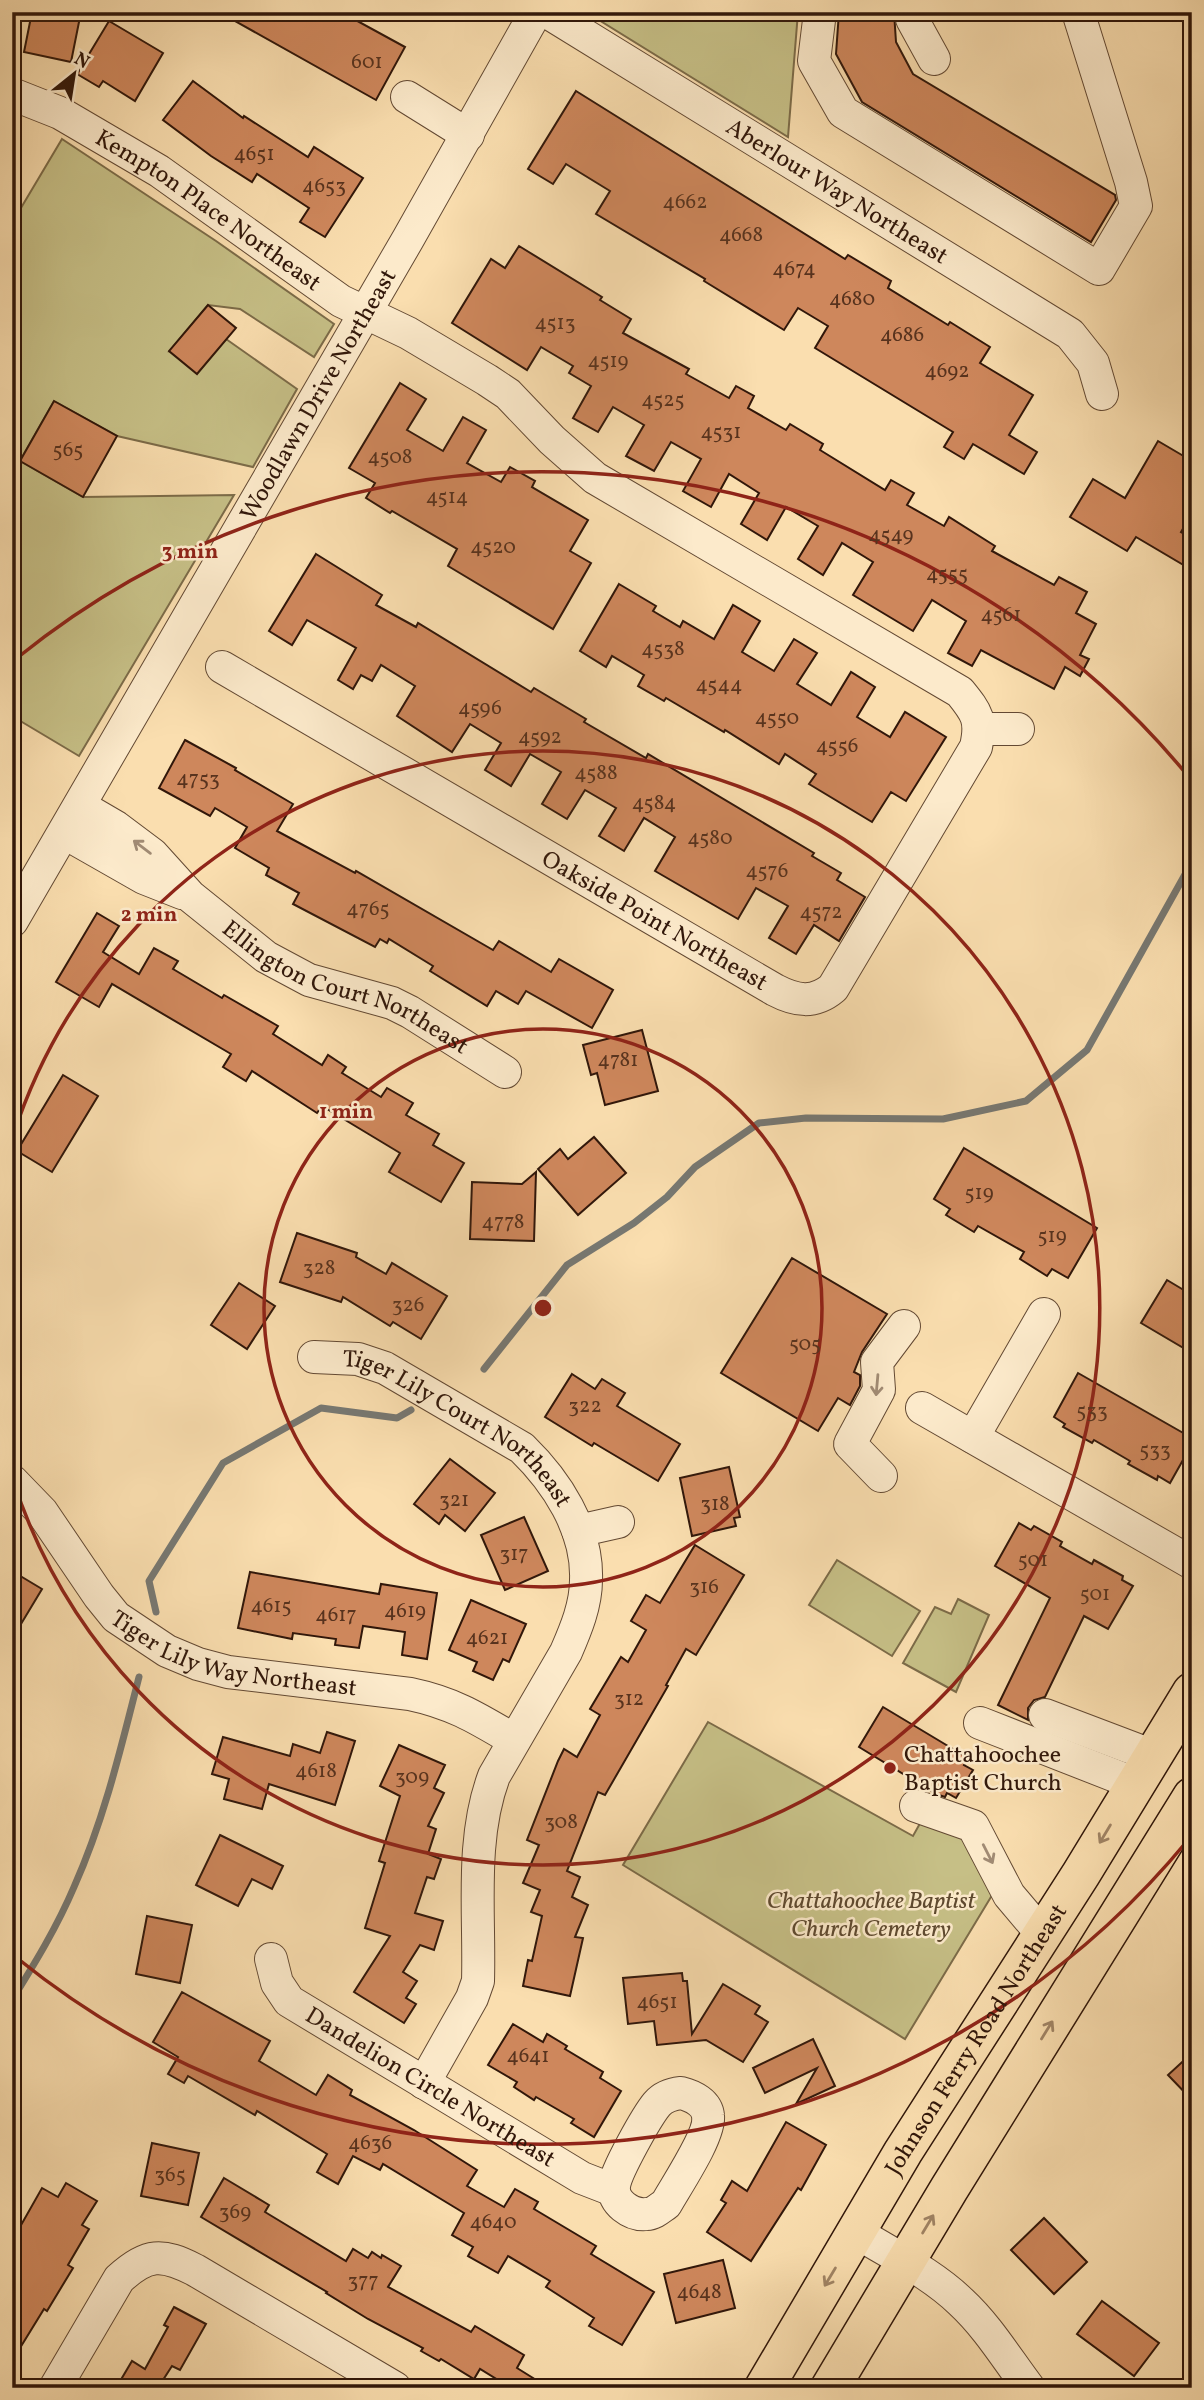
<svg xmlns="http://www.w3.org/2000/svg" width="1204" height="2400" font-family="Vollkorn,serif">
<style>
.green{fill:#c6bf86;stroke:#7c6b48;stroke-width:2}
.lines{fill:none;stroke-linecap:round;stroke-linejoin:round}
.stream{stroke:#777872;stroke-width:7}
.building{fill:#ce875c;stroke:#31170a;stroke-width:2}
.minor-casing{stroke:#634933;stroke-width:34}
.major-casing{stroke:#31170a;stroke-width:41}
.minor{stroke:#fceacb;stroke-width:32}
.major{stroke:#fadeaf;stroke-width:38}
.oneway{stroke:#a18b74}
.oneway2{stroke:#a08465}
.ring{fill:none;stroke:#8f2418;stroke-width:3.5}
.poi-dot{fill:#8f2418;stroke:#fceacb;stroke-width:2.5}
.labels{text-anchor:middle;stroke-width:5;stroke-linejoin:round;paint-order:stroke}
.number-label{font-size:21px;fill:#58331e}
.street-label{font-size:24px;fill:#31170a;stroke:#fceacb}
.poi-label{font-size:24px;fill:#31170a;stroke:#fceacb;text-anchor:start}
.park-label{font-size:24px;font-style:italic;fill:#5e492f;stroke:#fceacb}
.centre{fill:#8f2418;stroke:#fceacb;stroke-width:3.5}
.ring-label{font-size:21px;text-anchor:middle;font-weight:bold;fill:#8f2418;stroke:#fceacb;stroke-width:5;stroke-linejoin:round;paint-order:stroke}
</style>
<rect width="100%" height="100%" fill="#fadeaf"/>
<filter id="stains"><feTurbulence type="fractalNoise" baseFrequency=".00286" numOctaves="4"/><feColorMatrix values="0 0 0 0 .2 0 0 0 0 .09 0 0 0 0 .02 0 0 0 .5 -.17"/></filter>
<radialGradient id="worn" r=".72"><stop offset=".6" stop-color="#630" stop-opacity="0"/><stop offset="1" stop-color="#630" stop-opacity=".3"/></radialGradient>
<g class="green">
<polygon points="586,12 798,12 788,137"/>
<polygon points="62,139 216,241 334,324 314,357 240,309 208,305 170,351 226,339 297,389 253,467 117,436 54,401 20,461 83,497 234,495 79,756 12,716 12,223"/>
<polygon points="837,1560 920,1611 892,1656 809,1605"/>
<polygon points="958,1599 989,1615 956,1692 903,1663 935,1607 951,1614"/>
<polygon points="708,1722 913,1836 923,1818 964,1832 994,1892 905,2039 623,1865"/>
</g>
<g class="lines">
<g class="stream">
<polyline points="484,1369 567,1265 634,1223 667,1197 695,1167 759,1123 806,1118 943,1119 1026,1101 1087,1050 1192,862"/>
<polyline points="156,1612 149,1581 223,1463 321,1408 397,1418 411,1410"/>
<path d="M12,2000C35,1963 57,1927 74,1887C104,1820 121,1748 139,1677"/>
</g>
</g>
<g class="building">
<polygon points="32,12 81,12 71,62 24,52"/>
<polygon points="219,12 341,12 405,47 376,100"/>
<polygon points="839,12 894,12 896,42 913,74 1115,195 1116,200 1091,242 862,102 836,54"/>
<polygon points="109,21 163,53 135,101 103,81 99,87 77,74"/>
<polygon points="193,81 243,118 244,116 308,157 314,147 363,178 325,237 300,222 309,208 257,174 252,182 211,156 163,120"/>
<polygon points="576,91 845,259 848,255 891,281 888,288 948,325 950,322 990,347 980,363 1033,395 1009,435 1037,452 1024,474 973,444 964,459 944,447 953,432 815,348 828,326 798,308 784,330 704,281 705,279 596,214 610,191 566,164 553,184 528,169"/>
<polygon points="519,246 602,297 600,300 631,319 623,333 689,369 686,374 729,398 736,386 754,396 748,408 786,430 790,424 823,444 820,450 885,490 891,480 914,493 907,505 944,526 949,517 995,546 992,551 1054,585 1059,577 1087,592 1076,613 1096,624 1080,655 1089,659 1080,676 1065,667 1054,689 981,650 972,666 948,653 966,621 932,600 913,631 853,595 873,562 842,543 823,575 798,559 818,526 786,507 767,540 741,524 759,493 729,474 711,507 683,491 701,459 671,442 654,471 626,456 644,425 613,407 598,432 573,418 591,386 569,373 573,366 541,347 527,370 452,323 491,259 505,268"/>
<polygon points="208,305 236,328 197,374 169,351"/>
<polygon points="400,383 426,399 407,430 443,451 463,417 486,430 467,463 501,482 510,467 535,481 532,487 588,520 570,551 591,563 553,629 448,566 457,549 392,511 390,513 366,498 375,483 349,468"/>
<polygon points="54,401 117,436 83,497 20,461"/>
<polygon points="1158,441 1192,461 1192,513 1181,532 1192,538 1192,570 1136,537 1127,551 1070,517 1093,479 1125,498"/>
<polygon points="316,554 382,595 376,605 416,627 418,623 531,692 534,688 586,719 584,722 646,758 648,754 814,853 812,856 841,873 837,880 865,897 839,941 814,925 796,954 769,938 788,906 756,888 738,919 655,871 675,837 644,818 624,851 599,836 616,808 585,790 567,819 542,804 561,772 530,754 511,786 485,770 501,743 470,724 452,752 397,716 415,686 381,665 372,681 361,675 353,689 338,680 356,648 307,620 292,645 269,631"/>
<polygon points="619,584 656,606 653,611 680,627 683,621 714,639 733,605 760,621 742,652 774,671 794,639 817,653 797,684 831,705 851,672 875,687 857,717 890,737 905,712 946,737 906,801 891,792 872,822 809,784 816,774 785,754 779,764 725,730 724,732 666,698 664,701 638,686 644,675 612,656 606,667 580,651"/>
<polygon points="185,740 236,768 235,770 293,804 277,831 355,873 356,871 493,950 499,941 551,972 559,959 613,990 592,1028 526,991 518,1004 496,991 487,1006 430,971 433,966 389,939 387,943 380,939 375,947 293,904 299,893 266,875 269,868 235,848 247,827 215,808 210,816 159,788"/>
<polygon points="97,913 119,926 103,952 139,974 154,948 178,961 173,969 222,998 224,995 278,1026 273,1034 322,1065 328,1055 346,1067 342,1073 381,1097 387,1088 413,1103 406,1115 439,1134 433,1145 464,1163 441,1202 389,1172 400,1153 322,1106 317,1113 252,1071 246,1081 223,1067 231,1054 112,984 99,1007 56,982"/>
<polygon points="642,1030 658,1091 605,1105 597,1073 591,1075 583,1045"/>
<polygon points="63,1075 98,1096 52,1172 17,1151"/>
<polygon points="594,1137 626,1173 578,1215 538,1169 560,1149 568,1159"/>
<polygon points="964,1148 1097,1228 1068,1278 1052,1269 1047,1276 1020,1259 1024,1252 978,1226 974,1232 946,1215 950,1209 934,1199"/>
<polygon points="536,1172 534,1241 470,1239 472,1182 522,1184"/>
<polygon points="297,1233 357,1253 356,1257 386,1274 392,1263 447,1296 421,1339 393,1322 390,1326 343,1297 341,1302 280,1282"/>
<polygon points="792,1258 887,1314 862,1352 854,1372 860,1375 860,1386 850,1405 838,1398 818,1431 721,1373"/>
<polygon points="1167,1280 1192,1295 1192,1353 1141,1323"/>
<polygon points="239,1283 275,1306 247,1349 211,1325"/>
<polygon points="1078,1373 1192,1438 1192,1444 1170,1483 1158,1476 1157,1480 1128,1464 1130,1461 1094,1440 1092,1443 1063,1427 1065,1424 1054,1417"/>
<polygon points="572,1374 595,1389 602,1379 625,1393 617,1406 680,1444 658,1481 594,1443 592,1446 545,1417"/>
<polygon points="450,1459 495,1493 465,1531 445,1515 439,1524 414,1504"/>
<polygon points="729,1467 740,1517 734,1518 736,1526 692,1536 680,1478"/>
<polygon points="524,1517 548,1571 505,1590 481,1535"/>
<polygon points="1019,1523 1031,1530 1034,1526 1062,1542 1060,1546 1092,1564 1094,1560 1123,1576 1122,1580 1133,1586 1108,1629 1084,1616 1045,1697 1034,1700 1028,1708 1028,1720 998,1705 1050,1598 995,1566"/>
<polygon points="695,1545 744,1575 696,1655 686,1649 666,1685 668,1686 605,1795 598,1792 567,1871 580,1877 572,1897 588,1905 575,1937 583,1938 570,1996 523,1986 528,1960 532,1961 542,1916 531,1912 540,1890 523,1883 539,1845 527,1840 558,1761 564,1749 577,1757 600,1715 590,1709 621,1657 628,1662 646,1630 631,1621 646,1595 660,1603"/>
<polygon points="12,1571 42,1589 12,1639"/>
<polygon points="250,1572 379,1594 381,1584 437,1593 427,1659 402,1655 405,1632 363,1626 359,1648 335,1645 336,1639 293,1633 292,1639 238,1628"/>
<polygon points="471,1600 526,1624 509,1662 503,1659 493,1680 473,1671 477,1662 449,1650"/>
<polygon points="883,1707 968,1758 964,1765 973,1770 956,1798 947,1793 945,1797 936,1794 859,1747"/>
<polygon points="327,1732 355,1741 335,1805 269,1784 262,1809 224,1799 229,1779 212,1774 223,1737 290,1756 293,1744 320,1753"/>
<polygon points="399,1745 445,1765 434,1788 444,1793 428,1826 436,1829 428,1854 441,1859 434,1879 427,1877 415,1913 443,1921 434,1950 420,1945 403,1972 417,1981 406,1998 416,2004 404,2023 354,1992 390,1936 365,1928 385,1863 379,1861 400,1796 380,1786"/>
<polygon points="220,1835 283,1866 272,1889 252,1879 238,1906 196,1885"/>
<polygon points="147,1916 192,1925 180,1983 136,1974"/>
<polygon points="682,1973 683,1981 687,1981 692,2034 723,1984 760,2006 755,2014 768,2022 743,2062 706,2040 657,2045 654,2021 628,2024 623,1978"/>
<polygon points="182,1992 270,2041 259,2061 316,2095 328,2075 352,2090 350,2095 414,2130 477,2170 467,2186 504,2207 515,2189 538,2202 534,2209 596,2246 591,2254 654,2292 622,2345 589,2326 594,2318 546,2287 550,2281 508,2256 498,2273 468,2256 473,2247 452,2235 464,2213 383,2164 380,2170 353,2156 338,2184 317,2172 327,2154 257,2111 255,2115 188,2076 184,2083 168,2074 178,2057 153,2042"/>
<polygon points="513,2024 543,2042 547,2034 567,2046 565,2049 603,2072 600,2078 621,2091 594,2137 571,2123 574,2119 536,2097 534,2100 514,2087 517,2082 488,2065"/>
<polygon points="813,2039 835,2086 796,2104 817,2068 765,2093 753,2068"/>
<polygon points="1192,2053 1192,2100 1168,2075"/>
<polygon points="786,2122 826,2145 801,2190 798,2188 751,2261 707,2232 726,2203 721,2200 732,2181 747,2191"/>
<polygon points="152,2143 199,2153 188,2205 141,2196"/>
<polygon points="224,2178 269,2205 265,2212 346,2261 353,2249 368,2258 372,2252 381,2258 382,2255 401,2266 388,2287 471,2332 475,2326 524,2355 517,2368 549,2388 511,2388 480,2369 474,2379 441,2359 439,2361 421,2351 423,2348 368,2319 326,2293 327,2292 201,2217"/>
<polygon points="66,2183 97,2201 82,2225 89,2229 68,2265 73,2268 47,2311 44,2309 12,2361 12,2241 42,2188 58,2197"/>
<polygon points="1044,2218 1087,2262 1054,2294 1011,2250"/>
<polygon points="723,2260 735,2308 676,2323 664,2274"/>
<polygon points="1102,2301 1159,2343 1134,2376 1077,2334"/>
<polygon points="174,2307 206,2324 180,2370 172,2366 163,2380 176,2388 116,2388 132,2361 145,2369 168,2327 164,2325"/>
</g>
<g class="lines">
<g class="minor-casing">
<g id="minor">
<path id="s1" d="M547,12L1070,334L1093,363L1102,394"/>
<polyline points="820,12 814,61 843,112 1099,269 1136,206 1131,182 1078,12"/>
<polyline points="913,12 912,19 934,59"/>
<path id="s2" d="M12,94L60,113L159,171L341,301L408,333L487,380L508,394L552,440L595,478L960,692C977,713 982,720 976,747L833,988C814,1004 796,1001 775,990L222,667"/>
<polyline points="407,97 468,135"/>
<polyline points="980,729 1018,729"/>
<path id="s3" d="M80,806L116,827L152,854L190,896L266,957L309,980L392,1003L410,1012L505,1072"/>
<polyline points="65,833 144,878 182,893"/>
<path id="s4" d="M12,921L408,239L536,12"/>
<path id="s5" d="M314,1357L358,1359L385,1368L522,1448C556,1481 588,1529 586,1580C586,1605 576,1629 566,1652L494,1776C470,1840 480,1913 478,1981L472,1998L424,2083"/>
<polyline points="922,1408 1192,1563"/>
<polyline points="973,1437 1044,1314"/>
<polyline points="881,1476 850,1444 879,1390 877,1362 904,1326"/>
<path id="s6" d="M12,1481L42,1512L99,1596L116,1617L167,1651L198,1664L228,1672L410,1694C453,1703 477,1718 514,1740"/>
<polyline points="578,1531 618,1522"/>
<polyline points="1045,1715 1140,1751 1152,1758"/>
<polyline points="980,1723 1136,1784"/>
<polyline points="916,1806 973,1826 1009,1895 1042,1934"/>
<path id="s7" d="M271,1959L277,1983L289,2001L582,2178L613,2190"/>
<path d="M681,2093C693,2096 707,2103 708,2116C711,2134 676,2186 666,2204C660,2208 654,2214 647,2214C631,2216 612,2202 614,2186C616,2171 647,2116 657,2104C664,2096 672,2094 681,2093Z"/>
<path d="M856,2232C891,2254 931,2273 961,2302C988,2327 1007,2359 1029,2388"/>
<path d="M55,2388L119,2279C147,2253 162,2253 195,2270L395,2388"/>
</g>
</g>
<g class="major-casing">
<g id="major">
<path id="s8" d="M764,2388L903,2152L1081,1874L1192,1692"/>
<polyline points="830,2388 949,2189 1192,1797"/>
</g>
</g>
<use href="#minor" class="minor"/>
<use href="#major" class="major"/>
</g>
<defs><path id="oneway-shaft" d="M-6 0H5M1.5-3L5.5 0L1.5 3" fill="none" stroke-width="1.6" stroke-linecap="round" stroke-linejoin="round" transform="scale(1.75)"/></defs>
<g class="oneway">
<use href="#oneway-shaft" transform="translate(142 847) rotate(-143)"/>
<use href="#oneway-shaft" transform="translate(877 1385) rotate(95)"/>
<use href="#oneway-shaft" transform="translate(988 1854) rotate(63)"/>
</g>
<g class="oneway2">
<use href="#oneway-shaft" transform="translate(1105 1834) rotate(121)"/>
<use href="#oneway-shaft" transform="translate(1047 2030) rotate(-58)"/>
<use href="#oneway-shaft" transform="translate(928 2224) rotate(-59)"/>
<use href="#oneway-shaft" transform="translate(830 2277) rotate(121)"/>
</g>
<g class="ring">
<circle cx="543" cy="1308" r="279"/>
<path d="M13 1136A557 557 0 1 1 13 1480"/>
<path d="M1188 1840A836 836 0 0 1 17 1958M17 658A836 836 0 0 1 1188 776"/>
</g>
<circle class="poi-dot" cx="890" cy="1768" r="7"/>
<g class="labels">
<g class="number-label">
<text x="367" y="68">601</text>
<text x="254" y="160">4651</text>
<text x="324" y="192">4653</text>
<text x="685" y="208">4662</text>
<text x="741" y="241">4668</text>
<text x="794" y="275">4674</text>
<text x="852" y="305">4680</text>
<text x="555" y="329">4513</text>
<text x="902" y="341">4686</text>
<text x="608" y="367">4519</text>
<text x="947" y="377">4692</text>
<text x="663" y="406">4525</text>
<text x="721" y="438">4531</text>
<text x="68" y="456">565</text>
<text x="390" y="463">4508</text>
<text x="447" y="503">4514</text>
<text x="891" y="541">4549</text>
<text x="493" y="553">4520</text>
<text x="947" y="580">4555</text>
<text x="1001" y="621">4561</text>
<text x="663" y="655">4538</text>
<text x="719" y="691">4544</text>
<text x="480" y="714">4596</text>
<text x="777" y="724">4550</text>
<text x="540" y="743">4592</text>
<text x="837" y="752">4556</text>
<text x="596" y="779">4588</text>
<text x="198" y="785">4753</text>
<text x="654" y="809">4584</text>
<text x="710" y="844">4580</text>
<text x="767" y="877">4576</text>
<text x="368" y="915">4765</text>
<text x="821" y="918">4572</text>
<text x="618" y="1066">4781</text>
<text x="979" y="1199">519</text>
<text x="503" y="1228">4778</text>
<text x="1052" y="1242">519</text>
<text x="319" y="1274">328</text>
<text x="408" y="1311">326</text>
<text x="805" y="1350">505</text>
<text x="585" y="1412">322</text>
<text x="1092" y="1417">533</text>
<text x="1155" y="1456">533</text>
<text x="454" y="1506">321</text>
<text x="715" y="1510">318</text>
<text x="514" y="1560">317</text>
<text x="1033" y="1566">501</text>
<text x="704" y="1593">316</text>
<text x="1095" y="1600">501</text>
<text x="271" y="1612">4615</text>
<text x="405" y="1617">4619</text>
<text x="336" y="1621">4617</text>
<text x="487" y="1644">4621</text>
<text x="629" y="1705">312</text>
<text x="316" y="1777">4618</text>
<text x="412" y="1783">309</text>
<text x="561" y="1828">308</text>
<text x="657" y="2008">4651</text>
<text x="528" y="2062">4641</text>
<text x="370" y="2149">4636</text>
<text x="170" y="2181">365</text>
<text x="235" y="2218">369</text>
<text x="493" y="2228">4640</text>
<text x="363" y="2287">377</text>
<text x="699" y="2298">4648</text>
</g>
<g class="street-label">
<text dy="8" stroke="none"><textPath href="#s1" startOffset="341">Aberlour Way Northeast</textPath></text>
<text dy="8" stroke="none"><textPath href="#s2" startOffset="229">Kempton Place Northeast</textPath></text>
<text dy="8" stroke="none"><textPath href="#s4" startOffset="609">Woodlawn Drive Northeast</textPath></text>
<text transform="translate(655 920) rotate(30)" y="8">Oakside Point Northeast</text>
<text dy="8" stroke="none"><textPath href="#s3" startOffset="326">Ellington Court Northeast</textPath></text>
<text dy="8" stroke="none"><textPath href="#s5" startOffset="166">Tiger Lily Court Northeast</textPath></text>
<text dy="8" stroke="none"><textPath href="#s6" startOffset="298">Tiger Lily Way Northeast</textPath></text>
<text dy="8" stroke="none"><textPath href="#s8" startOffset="408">Johnson Ferry Road Northeast</textPath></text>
<text dy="8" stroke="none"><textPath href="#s7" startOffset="212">Dandelion Circle Northeast</textPath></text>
</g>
<g class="poi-label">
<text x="904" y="1762">Chattahoochee<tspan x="904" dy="28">Baptist Church</tspan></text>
</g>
<g class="park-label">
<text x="871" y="1908">Chattahoochee Baptist<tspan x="871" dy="28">Church Cemetery</tspan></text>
</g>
</g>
<circle cx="543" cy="1308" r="10" class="centre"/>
<g class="ring-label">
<text x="190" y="558">3 min</text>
<text x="149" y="921">2 min</text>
<text x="346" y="1118">1 min</text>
</g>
<rect width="1204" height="2400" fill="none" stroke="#fadeaf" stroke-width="42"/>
<rect x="14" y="14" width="1176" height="2372" fill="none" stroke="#31170a" stroke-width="3.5"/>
<rect x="21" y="21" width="1162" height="2358" fill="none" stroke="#31170a" stroke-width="2"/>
<g transform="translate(74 74) rotate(30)" stroke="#fceacb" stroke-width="5" paint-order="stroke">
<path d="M0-5L12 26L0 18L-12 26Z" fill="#31170a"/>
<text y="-10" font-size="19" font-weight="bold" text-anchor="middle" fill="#31170a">N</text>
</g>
<rect width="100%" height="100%" filter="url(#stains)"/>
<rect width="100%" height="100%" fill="url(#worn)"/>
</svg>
